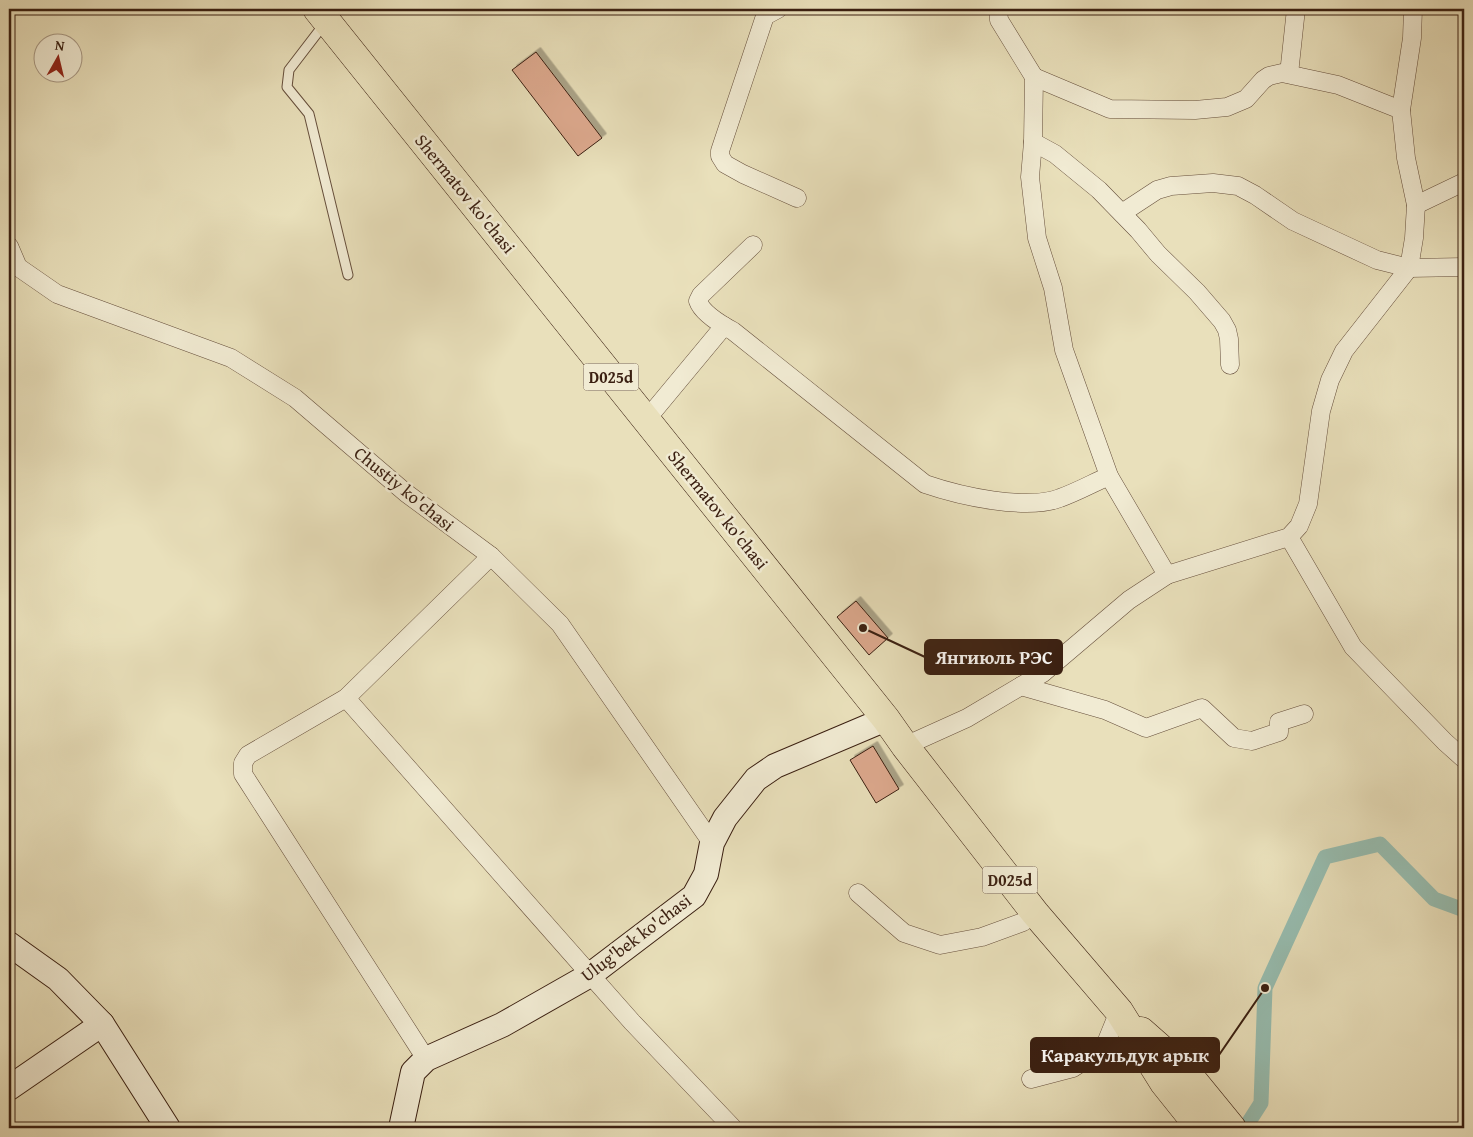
<svg xmlns="http://www.w3.org/2000/svg" width="1473" height="1137" font-family="'Gentium Book Plus',serif">
<style>
.lines{fill:none;stroke-linecap:round;stroke-linejoin:round}
.canal{stroke:#97bdb0;stroke-width:15}
.building{fill:#dda98e;stroke:#3a1f11;filter:url(#shadow)}
.lane-casing{stroke:#664f3c;stroke-width:11}
.street-casing{stroke:#664f3c;stroke-width:19}
.secondary-casing{stroke:#3a1f11;stroke-width:26}
.primary-casing{stroke:#3a1f11;stroke-width:29}
.lane{stroke:#f1ebd3;stroke-width:9}
.street{stroke:#f1ebd3;stroke-width:18}
.secondary{stroke:#f1ebd3;stroke-width:24}
.primary{stroke:#e9e0bb;stroke-width:28}
.labels{text-anchor:middle;stroke-width:5;stroke-linejoin:round;paint-order:stroke}
.shield{fill:#f1ebd3;stroke:#715c4b;stroke-width:1}
.shield-label{font-size:16px;font-weight:bold;fill:#3a1f11}
.street-label{font-size:18px;fill:#3a1f11;stroke:#f1ebd3}
.leader{fill:none;stroke:#3a1f11;stroke-width:2}
.callout-dot{fill:#3a1f11;stroke:#f1ebd3;stroke-width:2}
.callout{fill:#3a1f11;stroke:#3a1f11;stroke-width:2}
.callout-label{font-size:19px;text-anchor:middle;font-weight:bold;fill:#fff}
</style>
<defs>
<filter id="shadow"><feDropShadow dx="4.5" dy="-4.5" stdDeviation="0" flood-color="#0004"/></filter>
</defs>
<rect width="100%" height="100%" fill="#e9e0bb"/>
<filter id="stains"><feTurbulence type="fractalNoise" baseFrequency=".004" numOctaves="4"/><feColorMatrix values="0 0 0 0 .2 0 0 0 0 .09 0 0 0 0 .02 0 0 0 .5 -.17"/></filter>
<radialGradient id="worn" r=".72"><stop offset=".6" stop-color="#630" stop-opacity="0"/><stop offset="1" stop-color="#630" stop-opacity=".3"/></radialGradient>
<g class="lines">
<polyline class="canal" points="1245,1128 1261,1103 1265,988 1325,857 1380,844 1434,899 1464,910"/>
</g>
<g class="building">
<polygon points="536,52 602,138 578,156 512,70"/>
<polygon points="856,601 888,638 869,655 837,617"/>
<polygon points="873,746 899,789 876,803 850,760"/>
</g>
<g class="lines">
<g class="lane-casing">
<polyline id="lane" points="325,23 289,70 287,87 309,114 348,275"/>
</g>
<g class="street-casing">
<g id="street">
<polyline points="778,9 765,16 720,151 720,156 725,164 743,174 797,198"/>
<polyline points="998,9 999,20 1034,77 1033,142 1030,177 1037,238 1053,288 1064,350 1109,476 1167,575"/>
<polyline points="1289,74 1296,9"/>
<polyline points="1034,77 1110,109 1195,110 1227,107 1246,99 1263,80 1269,76 1282,73 1338,85 1401,110"/>
<polyline points="1033,142 1055,154 1099,190 1138,230 1158,254 1197,292 1222,321 1227,330 1229,339 1230,365"/>
<polyline points="1416,205 1464,182"/>
<polyline points="1122,213 1157,190 1171,186 1213,183 1238,186 1255,195 1293,221 1377,260 1409,268 1464,267"/>
<path d="M753,245L701,295L698,301C702,313 722,325 733,331L925,484C960,496 1026,511 1060,498C1077,492 1093,483 1109,476"/>
<polyline points="9,246 18,267 57,294 231,358 295,398 406,493 491,556 560,624 712,843"/>
<polyline points="646,420 724,326"/>
<polyline points="1289,537 1353,647 1445,742 1464,759"/>
<polyline points="1021,686 1105,710 1146,728 1202,708 1234,738 1252,741 1279,732 1279,722 1304,714"/>
<polyline points="346,698 632,1022 733,1128"/>
<polyline points="905,746 967,718 1043,673 1129,600 1167,575 1289,537 1299,526 1308,504 1321,411 1330,380 1344,351 1409,268 1414,238 1416,205 1406,158 1401,110 1412,38 1413,9"/>
<polyline points="858,893 904,933 940,945 982,937 1023,922 1035,913"/>
<polyline points="426,1059 243,774 243,763 248,755 346,698 491,556"/>
<polyline points="1031,1079 1073,1068 1104,1048 1119,1011"/>
</g>
</g>
<g class="secondary-casing">
<g id="secondary">
<polyline points="9,944 58,979 102,1024 168,1128"/>
<polyline points="9,1088 102,1024"/>
<polyline points="401,1128 413,1072 426,1059 502,1025 590,975 694,896 706,874 712,843 725,818 756,779 775,766 886,719"/>
</g>
</g>
<g class="primary-casing">
<g id="primary">
<polyline points="317,9 886,719 905,746 1035,913 1119,1011 1164,1083 1200,1128"/>
<polyline points="1141,1031 1183,1068 1232,1128"/>
</g>
</g>
<use href="#lane" class="lane"/>
<use href="#street" class="street"/>
<use href="#secondary" class="secondary"/>
<use href="#primary" class="primary"/>
</g>
<g class="labels">
<g class="shield">
<rect x="583.5" y="363.5" width="55" height="27" rx="4"/>
<rect x="982.5" y="866.5" width="55" height="27" rx="4"/>
</g>
<g class="shield-label">
<text x="611" y="383">D025d</text>
<text x="1010" y="886">D025d</text>
</g>
<g class="street-label">
<text transform="translate(465 194) rotate(51)" y="6">Shermatov ko'chasi</text>
<text transform="translate(404 489) rotate(39)" y="6">Chustiy ko'chasi</text>
<text transform="translate(718 510) rotate(51)" y="6">Shermatov ko'chasi</text>
<text transform="translate(636 938) rotate(-37)" y="6">Ulug'bek ko'chasi</text>
</g>
</g>
<path class="leader" d="M863 628L925 657M1265 988L1219 1055"/>
<g class="callout-dot">
<circle cx="863" cy="628" r="5"/>
<circle cx="1265" cy="988" r="5"/>
</g>
<g class="callout">
<rect x="925" y="640" width="137" height="34" rx="5"/>
<rect x="1031" y="1038" width="188" height="34" rx="5"/>
</g>
<g class="callout-label">
<text x="994" y="664">Янгиюль РЭС</text>
<text x="1125" y="1062">Каракульдук арык</text>
</g>
<rect width="1473" height="1137" fill="none" stroke="#e9e0bb" stroke-width="30"/>
<rect x="10" y="10" width="1453" height="1117" fill="none" stroke="#3a1f11" stroke-width="2.5"/>
<rect x="15" y="15" width="1443" height="1107" fill="none" stroke="#3a1f11"/>
<g transform="translate(58 58) rotate(8)"><circle r="24" fill="#f1ebd3" stroke="#a89985"/>
<path d="M0-4L9 19L0 12L-9 19Z" fill="#8f2418"/>
<text y="-8" font-size="14" font-weight="bold" text-anchor="middle" fill="#3a1f11">N</text>
</g>
<rect width="100%" height="100%" filter="url(#stains)"/>
<rect width="100%" height="100%" fill="url(#worn)"/>
</svg>
